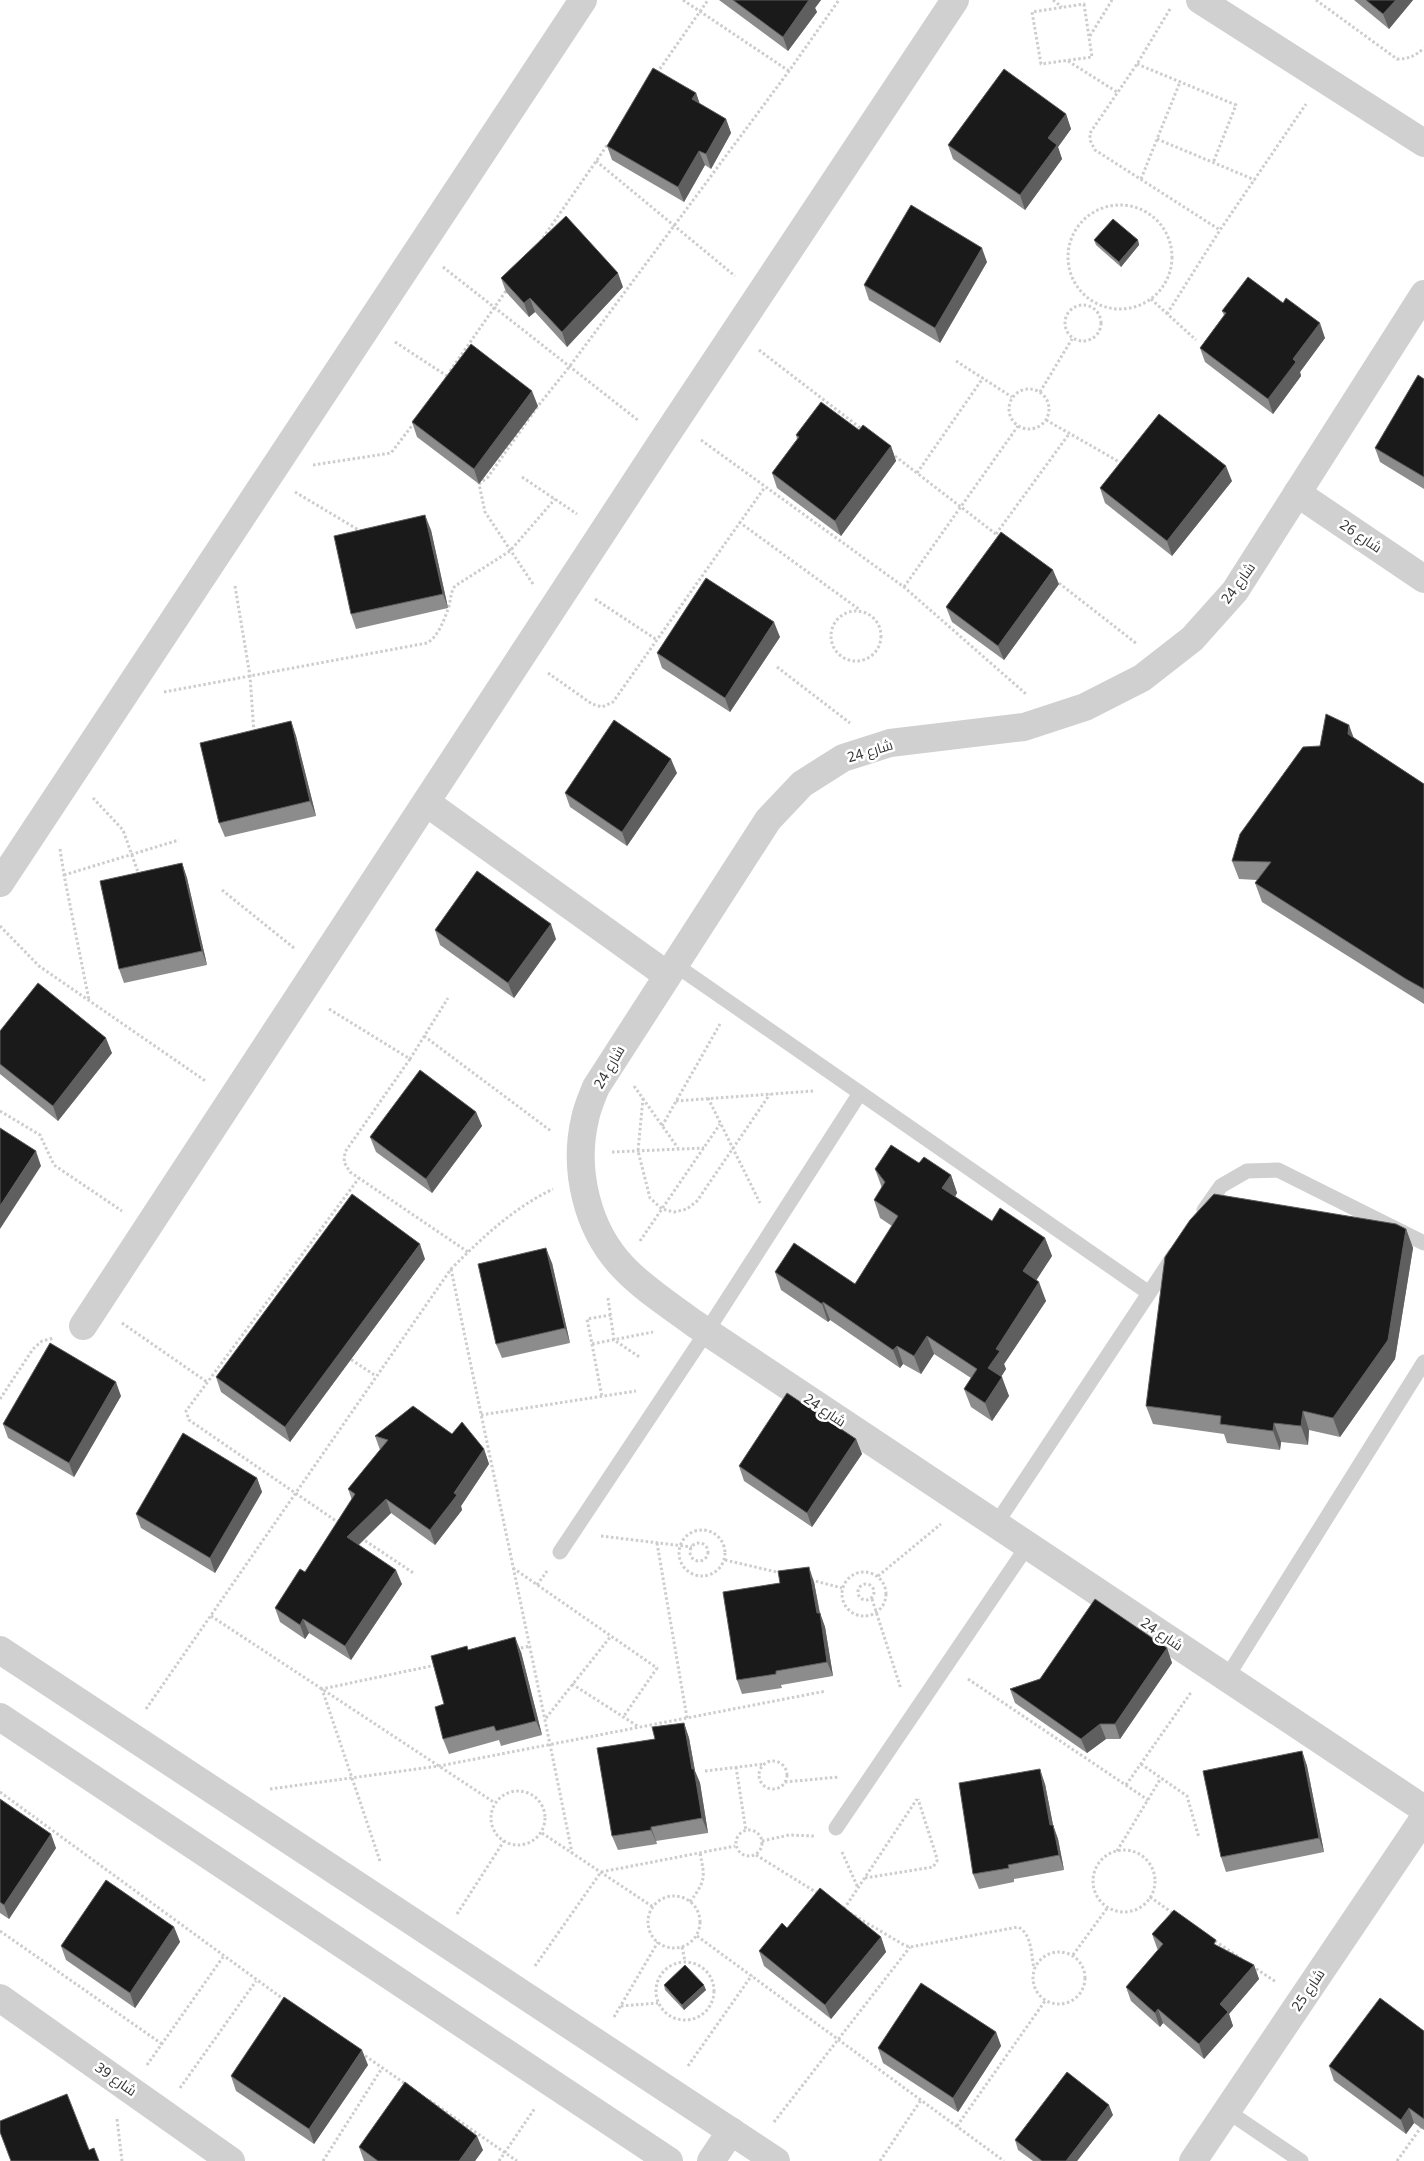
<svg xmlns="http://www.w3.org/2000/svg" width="1424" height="2161" font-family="'Noto Sans',Cairo,sans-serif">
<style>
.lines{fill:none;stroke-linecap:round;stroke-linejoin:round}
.path{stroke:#cdcdcd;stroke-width:3;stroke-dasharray:2.5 2.5;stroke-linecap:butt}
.service{stroke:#d0d0d0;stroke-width:15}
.minor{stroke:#d0d0d0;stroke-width:28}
.tertiary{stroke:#d0d0d0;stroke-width:28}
.wall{fill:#8c8c8c}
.shaded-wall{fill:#5f5f5f}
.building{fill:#1a1a1a;stroke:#5f5f5f}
.labels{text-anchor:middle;stroke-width:5;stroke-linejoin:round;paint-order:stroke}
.street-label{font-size:14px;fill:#333;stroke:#fff}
</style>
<rect width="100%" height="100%" fill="#fff"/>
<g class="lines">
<g class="path">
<polyline points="683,0 789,71"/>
<polyline points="1053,0 1062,7"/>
<path d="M1316,0L1397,59C1409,59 1415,56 1424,48"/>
<polygon points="1084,4 1092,57 1041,64 1032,12"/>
<polyline points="1170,9 1137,64 1090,133 1090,140 1095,150 1220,230"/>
<polyline points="1090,36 1112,0"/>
<polyline points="1068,61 1117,92"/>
<polyline points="1137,64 1236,105 1213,163"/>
<polyline points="657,73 708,0"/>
<polyline points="1157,139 1255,180"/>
<polyline points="596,161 735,276"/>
<polyline points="1141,179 1180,82"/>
<circle cx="1120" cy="257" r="52"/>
<polyline points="540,242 608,144"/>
<polyline points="443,267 639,421"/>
<polyline points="1151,299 1196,340"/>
<circle cx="1083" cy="323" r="18"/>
<polyline points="1167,314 1220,230 1306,104"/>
<polyline points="395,342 447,376"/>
<polyline points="759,350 863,430"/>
<polyline points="956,361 1012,397"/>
<polyline points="450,371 508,288"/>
<circle cx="1029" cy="409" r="20"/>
<polyline points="1040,392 1072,339"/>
<polyline points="1046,420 1123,464"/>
<polyline points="701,440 904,587 1026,694"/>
<polyline points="891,453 1001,538"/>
<polyline points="313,465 391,453 414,423"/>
<polyline points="917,473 983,378"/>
<polyline points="522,477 577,514"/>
<polyline points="295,492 362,532"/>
<polyline points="739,522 860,610"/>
<polyline points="996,534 1069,434"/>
<polyline points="1055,580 1137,644"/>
<polyline points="533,584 485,512 479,484 488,477 538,406 570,366 789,71 839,0"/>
<polyline points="235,586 250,676 254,733"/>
<polyline points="904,587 1018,426"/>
<polyline points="595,599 657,640"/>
<circle cx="856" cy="636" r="25"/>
<polyline points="777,667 850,723"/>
<polyline points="548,673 592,704 602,707 613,702 765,487"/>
<path d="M164,692L427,643C438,637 444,620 448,609C451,601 450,593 455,586L510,551L555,499"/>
<polyline points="93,798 123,830 139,875"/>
<polyline points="60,849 64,875 89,1000"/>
<polyline points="64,875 179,840"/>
<polyline points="222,890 294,948"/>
<polyline points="0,926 39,966 207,1082"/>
<polyline points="329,1009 410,1059 448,998"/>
<polyline points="424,1036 551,1131"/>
<polyline points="410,1059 345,1152 344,1162 350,1172 468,1252"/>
<polyline points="634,1086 678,1148"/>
<polyline points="643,1098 638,1151 650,1198 662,1209 674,1212 687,1209 697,1201 770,1094"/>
<polyline points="708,1098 760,1203"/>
<polyline points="676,1101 813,1091"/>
<polyline points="0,1111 40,1135 54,1165 122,1211"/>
<polyline points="662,1126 720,1024"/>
<polyline points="612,1152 704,1148"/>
<polyline points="640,1241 720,1124"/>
<path d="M451,1269C491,1464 533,1658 572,1853"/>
<polyline points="608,1298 614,1340 641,1358"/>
<polyline points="611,1315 587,1319 592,1344 653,1332"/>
<polyline points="122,1323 207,1382"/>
<polyline points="592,1344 602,1397"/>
<polyline points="347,1357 376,1376"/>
<polyline points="0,1399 33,1349 42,1341 54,1338"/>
<polyline points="481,1415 636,1391"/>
<polyline points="339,1523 189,1420 186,1411 359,1178"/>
<circle cx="702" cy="1553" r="23"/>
<polyline points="601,1536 692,1547"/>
<polyline points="361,1538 415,1574"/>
<polyline points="657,1543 687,1718"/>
<circle cx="699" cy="1552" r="9"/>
<polyline points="725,1560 781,1573"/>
<polyline points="513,1568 657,1668 624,1716"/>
<circle cx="864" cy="1594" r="22"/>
<polyline points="878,1576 941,1524"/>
<polyline points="811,1580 842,1588"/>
<circle cx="866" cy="1592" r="8"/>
<polyline points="537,1585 547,1571"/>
<polyline points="872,1599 901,1689"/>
<polyline points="211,1616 495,1803"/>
<polyline points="516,1649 531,1646"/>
<polyline points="968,1679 1148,1800"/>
<polyline points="572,1684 639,1727"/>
<path d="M146,1709L451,1269C483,1237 512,1209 553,1189"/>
<polyline points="546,1718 611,1636"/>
<circle cx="773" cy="1775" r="14"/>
<polyline points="1141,1764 1187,1796 1199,1838"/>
<polyline points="736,1767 746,1831"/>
<polyline points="705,1771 764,1764"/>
<polyline points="785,1782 839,1777"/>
<polyline points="1126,1785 1192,1691"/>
<polyline points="270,1789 439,1766 826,1691"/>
<circle cx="518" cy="1818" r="27"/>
<polyline points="0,1792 286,2001"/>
<circle cx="749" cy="1843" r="13"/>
<polyline points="542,1833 653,1907"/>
<polyline points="762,1841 789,1835 814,1836"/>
<circle cx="1124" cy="1881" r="31"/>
<polyline points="1117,1851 1161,1778"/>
<polyline points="842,1852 858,1888"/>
<polyline points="756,1855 819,1894"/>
<polyline points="380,1861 322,1689 436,1665"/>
<polyline points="865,1878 933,1867 937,1861 936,1855 918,1799"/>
<circle cx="674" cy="1922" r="26"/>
<polyline points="1150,1897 1174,1914"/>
<path d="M690,1902C706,1880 705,1878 700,1853"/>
<polyline points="844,1909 917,1799"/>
<path d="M850,1913L904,1945L910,1947L1018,1927C1032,1934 1031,1954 1034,1969"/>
<polyline points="457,1914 504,1841"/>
<polyline points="0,1931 162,2044"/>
<polyline points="697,1936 1004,2161"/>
<polyline points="1215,1941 1243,1960"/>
<polyline points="682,1947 685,1961"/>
<circle cx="1059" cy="1978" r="26"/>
<polyline points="1073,1955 1108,1907"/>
<circle cx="685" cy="1991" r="29"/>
<polyline points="535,1966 601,1872 735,1846"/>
<polyline points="1252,1966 1276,1982"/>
<polyline points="621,2006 658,2003"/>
<polyline points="614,2017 658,1942"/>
<polyline points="361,2053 407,2085"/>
<polyline points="147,2065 223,1957"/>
<polyline points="688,2066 752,1975"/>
<polyline points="180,2088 256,1981"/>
<polyline points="429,2100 517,2161"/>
<polyline points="117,2119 122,2161"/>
<polyline points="774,2122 910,1947"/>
<polyline points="957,2126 1045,2001"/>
<polyline points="323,2161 382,2068"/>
<polyline points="499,2161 535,2108"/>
<polyline points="880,2161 921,2100"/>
<polyline points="1397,2161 1424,2123"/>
</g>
<g class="service">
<polyline points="674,964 1149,1293"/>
<polyline points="1204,1210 1221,1186 1247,1171 1278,1170 1424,1243"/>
<polyline points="996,1524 1175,1254"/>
<polyline points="560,1552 707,1331 860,1093"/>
<polyline points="1227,1677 1424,1362"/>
<polyline points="836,1828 1028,1545"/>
<polyline points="1227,2111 1301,2161"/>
</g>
<g class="minor">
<polyline points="1200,0 1424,143"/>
<path d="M1424,294L1235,591L1192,639L1142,678L1085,707L1024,727L890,743L843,758L802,784L768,820L596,1087C592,1097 587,1108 585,1119C573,1170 587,1230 624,1268C645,1290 671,1306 695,1324L1424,1809"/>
<polyline points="1297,493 1424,579"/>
<polyline points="427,803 667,975"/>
<polyline points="0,883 583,0"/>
<polyline points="83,1326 663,440 955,0"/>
<polyline points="0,1998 231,2161"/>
<polyline points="711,2161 731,2131"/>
<polyline points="1193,2161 1424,1818"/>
</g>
<g class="tertiary">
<polyline points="0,1650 776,2161"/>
<polyline points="0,1717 669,2161"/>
</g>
</g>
<g class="wall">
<polygon points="719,0 821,0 815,8 817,12 788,51"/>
<polygon points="1354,0 1413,0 1389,29"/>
<polygon points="696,93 700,104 726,119 731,133 711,169 705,165 684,202 612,160 607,146"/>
<polygon points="1066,114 1071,129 1058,147 1062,159 1025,210 953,159 948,145"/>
<polygon points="1094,240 1138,240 1139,245 1121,267 1096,245"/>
<polygon points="987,262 940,343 869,300 864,285"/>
<polygon points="501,278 623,287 567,347 535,312 529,317 506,292"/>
<polygon points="1283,303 1325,338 1300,372 1301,376 1273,414 1205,362 1200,348 1224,315 1222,311"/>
<polygon points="1424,379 1424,489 1380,462 1375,448"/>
<polygon points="538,406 479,484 417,437 412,422"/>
<polygon points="859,430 891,446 896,461 841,536 777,488 772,473 797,439 796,435"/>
<polygon points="1232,481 1172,556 1105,503 1100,488"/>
<polygon points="431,530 448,608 356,629 351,614"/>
<polygon points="1059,584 1004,660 952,622 946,607"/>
<polygon points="780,637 730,712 662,668 657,653"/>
<polygon points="291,721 296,736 316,816 225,837 219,823"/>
<polygon points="1353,737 1424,784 1424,1004 1262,902 1255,883 1257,880 1239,879 1232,861 1320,746"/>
<polygon points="677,773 627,846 570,807 565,793"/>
<polygon points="182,863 187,878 207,965 124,983 119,969"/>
<polygon points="435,930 556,939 514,998 440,945"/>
<polygon points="0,1031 112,1053 58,1121 0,1074"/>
<polygon points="476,1112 482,1126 432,1193 376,1152 370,1137"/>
<polygon points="919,1163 951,1175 957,1193 955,1197 992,1221 1045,1238 1052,1256 1036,1280 1046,1301 1004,1364 1006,1369 1001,1377 1009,1396 992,1421 971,1407 964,1389 971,1378 934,1354 921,1374 903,1364 900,1368 830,1320 828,1322 781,1290 775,1272 855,1284 892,1226 880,1218 874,1200 882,1188 875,1169"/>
<polygon points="1406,1229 1413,1248 1395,1359 1340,1437 1309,1430 1308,1445 1281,1442 1280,1450 1227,1443 1224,1434 1153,1424 1146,1406"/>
<polygon points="425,1259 290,1442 221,1392 216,1377"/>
<polygon points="552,1263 570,1343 502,1358 496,1344"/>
<polygon points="121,1396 74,1477 8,1438 3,1424"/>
<polygon points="452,1434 484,1449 489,1464 461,1506 462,1510 435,1545 391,1513 359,1545 402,1584 351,1660 309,1633 305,1639 280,1622 275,1608 305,1572 352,1500 348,1489 380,1450 375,1436"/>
<polygon points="856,1439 862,1454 812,1527 744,1481 739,1466"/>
<polygon points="257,1478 262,1492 215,1573 141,1528 136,1514"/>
<polygon points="814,1582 820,1613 825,1627 833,1676 781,1685 782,1688 742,1694 737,1680"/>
<polygon points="1167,1648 1172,1663 1120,1739 1106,1739 1087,1753 1015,1703 1010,1689 1040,1679"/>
<polygon points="468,1650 521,1652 542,1735 501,1746 499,1740 449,1754 443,1739"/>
<polygon points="684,1723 689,1738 695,1771 700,1783 708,1833 656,1841 657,1844 618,1850 612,1836 655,1739"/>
<polygon points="1302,1751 1307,1766 1324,1852 1226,1872 1221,1857"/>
<polygon points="1045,1784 1053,1825 1058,1839 1064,1870 1014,1879 1014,1882 979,1889 973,1874"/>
<polygon points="0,1799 56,1848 9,1919 0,1913"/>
<polygon points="174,1927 180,1942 135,2008 66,1960 61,1946"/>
<polygon points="787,1928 881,1937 886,1952 831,2019 764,1966 759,1951"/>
<polygon points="1152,1934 1218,1946 1254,1965 1259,1979 1229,2014 1233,2026 1204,2059 1163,2023 1160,2027 1131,2001 1126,1987 1158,1950 1157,1948"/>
<polygon points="664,1985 706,1990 684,2010 665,1990"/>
<polygon points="1424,2031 1424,2130 1414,2123 1406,2134 1334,2081 1329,2066"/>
<polygon points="996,2032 1001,2046 958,2112 883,2063 878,2048"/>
<polygon points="368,2065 314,2144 236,2091 231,2076"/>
<polygon points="1113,2115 1077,2161 1033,2161 1018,2150 1015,2140"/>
<polygon points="359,2147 483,2150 475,2161 364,2161"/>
</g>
<g class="shaded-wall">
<polygon points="809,0 821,0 815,8 817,12 788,51 783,37"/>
<polygon points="1396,0 1413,0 1389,29 1383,14"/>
<polygon points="696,93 701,108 692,99"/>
<polygon points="1066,114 1071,129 1058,147 1062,159 1025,210 1020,195 1048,138"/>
<polygon points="726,119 731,133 711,169 706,154"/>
<polygon points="699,151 705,165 684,202 678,187"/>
<polygon points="1138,240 1139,245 1121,267 1119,262"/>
<polygon points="982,248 987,262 940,343 935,328"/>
<polygon points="618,273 623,287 567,347 562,332"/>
<polygon points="530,298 535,312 529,317 524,303"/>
<polygon points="1320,323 1325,338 1300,372 1301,376 1273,414 1268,399 1293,359"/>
<polygon points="532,391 538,406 479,484 474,469"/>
<polygon points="891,446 896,461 841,536 835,521"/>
<polygon points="1226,466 1232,481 1172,556 1167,541"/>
<polygon points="425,515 431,530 448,608 443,594"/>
<polygon points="1053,570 1059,584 1004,660 998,646"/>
<polygon points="774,622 780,637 730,712 725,698"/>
<polygon points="291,721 296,736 316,816 310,801"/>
<polygon points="1349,725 1356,744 1348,734"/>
<polygon points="671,759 677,773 627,846 622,832"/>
<polygon points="182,863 187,878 207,965 202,951"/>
<polygon points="551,924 556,939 514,998 508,983"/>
<polygon points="106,1038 112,1053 58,1121 53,1106"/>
<polygon points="476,1112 482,1126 432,1193 426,1179"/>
<polygon points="36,1151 41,1166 0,1229 0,1206"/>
<polygon points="951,1175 957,1193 949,1206 942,1188"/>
<polygon points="1406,1229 1413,1248 1395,1359 1340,1437 1333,1418"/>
<polygon points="1045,1238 1052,1256 1030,1290 1023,1271"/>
<polygon points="420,1244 425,1259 290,1442 285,1427"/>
<polygon points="546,1248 552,1263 570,1343 565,1328"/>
<polygon points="1039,1282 1046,1301 1004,1364 1006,1369 995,1386 988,1368 996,1349"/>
<polygon points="823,1302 830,1320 828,1322 822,1304"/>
<polygon points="927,1336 934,1354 921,1374 914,1356"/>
<polygon points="897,1346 903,1364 900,1368 893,1350"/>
<polygon points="1002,1377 1009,1396 992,1421 985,1403"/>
<polygon points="116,1382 121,1396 74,1477 69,1463"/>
<polygon points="1303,1411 1309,1430 1308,1445 1301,1426"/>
<polygon points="1274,1423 1281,1442 1280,1450 1273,1431"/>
<polygon points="856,1439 862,1454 812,1527 807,1513"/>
<polygon points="484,1449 489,1464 461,1506 462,1510 435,1545 430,1530"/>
<polygon points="257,1478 262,1492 215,1573 210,1558"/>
<polygon points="386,1499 391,1513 352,1551 347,1537"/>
<polygon points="809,1567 814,1582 820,1615 820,1613 825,1627 833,1676 827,1662 817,1613"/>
<polygon points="396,1570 402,1584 351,1660 345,1646"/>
<polygon points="303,1619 309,1633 305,1639 300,1625"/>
<polygon points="515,1637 521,1652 542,1735 536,1721"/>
<polygon points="1167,1648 1172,1663 1120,1739 1115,1724"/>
<polygon points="684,1723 689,1738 695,1771 700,1783 708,1833 702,1818 692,1769"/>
<polygon points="1100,1724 1106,1739 1087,1753 1081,1739"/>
<polygon points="1302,1751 1307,1766 1324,1852 1319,1838"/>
<polygon points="1040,1769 1045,1784 1053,1825 1058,1839 1064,1870 1059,1855 1050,1825"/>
<polygon points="651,1827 656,1841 657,1844 651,1830"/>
<polygon points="51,1834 56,1848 9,1919 4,1905"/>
<polygon points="174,1927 180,1942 135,2008 130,1993"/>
<polygon points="881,1937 886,1952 831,2019 825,2005"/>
<polygon points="1254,1965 1259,1979 1229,2014 1233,2026 1204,2059 1199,2044 1220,2004"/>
<polygon points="704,1985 706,1990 684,2010 682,2005"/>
<polygon points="1158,2009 1163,2023 1160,2027 1155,2013"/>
<polygon points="996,2032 1001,2046 958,2112 953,2098"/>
<polygon points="362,2050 368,2065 314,2144 309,2129"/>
<polygon points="1109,2105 1113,2115 1077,2161 1066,2161"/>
<polygon points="1409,2108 1414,2123 1406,2134 1401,2120"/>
<polygon points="477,2136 483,2150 475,2161 459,2161"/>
</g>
<g class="building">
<polygon points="733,0 809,0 783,37"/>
<polygon points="1366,0 1396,0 1383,14"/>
<polygon points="653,68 696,93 692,99 726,119 706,154 699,151 678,187 607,146"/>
<polygon points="1004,69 1066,114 1048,138 1057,145 1020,195 948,145"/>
<polygon points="911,205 982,248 935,328 864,285"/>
<polygon points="566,216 618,273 562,332 530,298 524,303 501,278"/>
<polygon points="1113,219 1138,240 1119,262 1094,240"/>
<polygon points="1248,277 1283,303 1286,298 1320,323 1293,359 1296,362 1268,399 1200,348 1226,313 1222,311"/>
<polygon points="471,344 532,391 474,469 412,422"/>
<polygon points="1418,375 1424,379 1424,477 1375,448"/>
<polygon points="821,402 859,430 863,425 891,446 835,521 772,473 799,437 796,435"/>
<polygon points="1159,414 1226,466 1167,541 1100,488"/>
<polygon points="425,515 443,594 351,614 334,536"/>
<polygon points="1001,532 1053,570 998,646 946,607"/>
<polygon points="706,578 774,622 725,698 657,653"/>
<polygon points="1326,714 1349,725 1348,734 1424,784 1424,989 1406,979 1255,883 1271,862 1232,861 1240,834 1303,747 1320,746"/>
<polygon points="614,720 671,759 622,832 565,793"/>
<polygon points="291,721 310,801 219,823 200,743"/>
<polygon points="182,863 202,951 119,969 100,881"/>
<polygon points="477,871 551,924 508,983 435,930"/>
<polygon points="38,983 106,1038 53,1106 0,1064 0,1031"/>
<polygon points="420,1070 476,1112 426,1179 370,1137"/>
<polygon points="0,1128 36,1151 0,1206"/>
<polygon points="891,1145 919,1163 924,1157 951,1175 942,1188 992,1221 1000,1208 1045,1238 1023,1271 1039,1282 996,1349 1000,1351 988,1368 1002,1377 985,1403 964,1389 977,1369 927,1336 914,1356 897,1346 893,1350 823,1302 822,1304 775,1272 794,1243 855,1284 898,1216 874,1200 885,1182 875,1169"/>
<polygon points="352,1194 420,1244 285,1427 216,1377"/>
<polygon points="1214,1194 1396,1224 1406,1229 1388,1340 1333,1418 1303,1411 1301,1426 1274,1423 1273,1431 1220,1424 1221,1416 1146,1406 1165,1257 1190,1220"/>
<polygon points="546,1248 565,1328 496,1344 478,1264"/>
<polygon points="50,1343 116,1382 69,1463 3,1424"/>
<polygon points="787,1393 856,1439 807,1513 739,1466"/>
<polygon points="413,1406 452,1434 462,1422 484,1449 454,1493 457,1495 430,1530 386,1499 347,1537 396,1570 345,1646 303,1619 300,1625 275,1608 300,1569 305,1572 355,1494 348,1489 388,1440 375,1436"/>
<polygon points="183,1433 257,1478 210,1558 136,1514"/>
<polygon points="809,1567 817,1613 820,1613 827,1662 776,1671 776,1674 737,1680 723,1592 780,1583 778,1571"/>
<polygon points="1095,1599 1167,1648 1115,1724 1100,1724 1081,1739 1010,1689 1040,1679"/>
<polygon points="515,1637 536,1721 496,1731 494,1726 443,1739 435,1707 444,1704 431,1656 467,1646 468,1650"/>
<polygon points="684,1723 692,1769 694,1769 702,1818 651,1827 651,1830 612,1836 597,1748 655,1739 652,1727"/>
<polygon points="1302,1751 1319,1838 1221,1857 1203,1771"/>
<polygon points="1040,1769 1050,1825 1053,1825 1059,1855 1008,1865 1009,1868 973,1874 959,1783"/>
<polygon points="0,1799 51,1834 4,1905 0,1902"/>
<polygon points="106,1880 174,1927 130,1993 61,1946"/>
<polygon points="820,1888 881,1937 825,2005 759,1951 782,1923 787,1928"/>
<polygon points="1174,1910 1216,1940 1214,1944 1254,1965 1220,2004 1228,2012 1199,2044 1158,2009 1155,2013 1126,1987 1163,1944 1152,1934"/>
<polygon points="685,1965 704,1985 682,2005 664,1985"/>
<polygon points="921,1983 996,2032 953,2098 878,2048"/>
<polygon points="284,1997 362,2050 309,2129 231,2076"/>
<polygon points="1380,1998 1424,2031 1424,2119 1409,2108 1401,2120 1329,2066"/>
<polygon points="1067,2072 1109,2105 1066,2161 1042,2161 1015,2140"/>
<polygon points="405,2082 477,2136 459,2161 378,2161 359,2147"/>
<polygon points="67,2094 89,2150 94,2148 99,2161 11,2161 0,2132 0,2121"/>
</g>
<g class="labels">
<g class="street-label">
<text transform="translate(1361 536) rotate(34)" y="5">شارع 26</text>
<text transform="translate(1238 583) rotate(-54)" y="5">شارع 24</text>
<text transform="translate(870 751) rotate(-17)" y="5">شارع 24</text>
<text transform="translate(609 1067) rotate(-60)" y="5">شارع 24</text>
<text transform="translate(825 1410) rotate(34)" y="5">شارع 24</text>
<text transform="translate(1162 1634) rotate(34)" y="5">شارع 24</text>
<text transform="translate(1308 1990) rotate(-56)" y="5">شارع 25</text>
<text transform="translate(116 2079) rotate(35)" y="5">شارع 39</text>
</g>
</g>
</svg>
